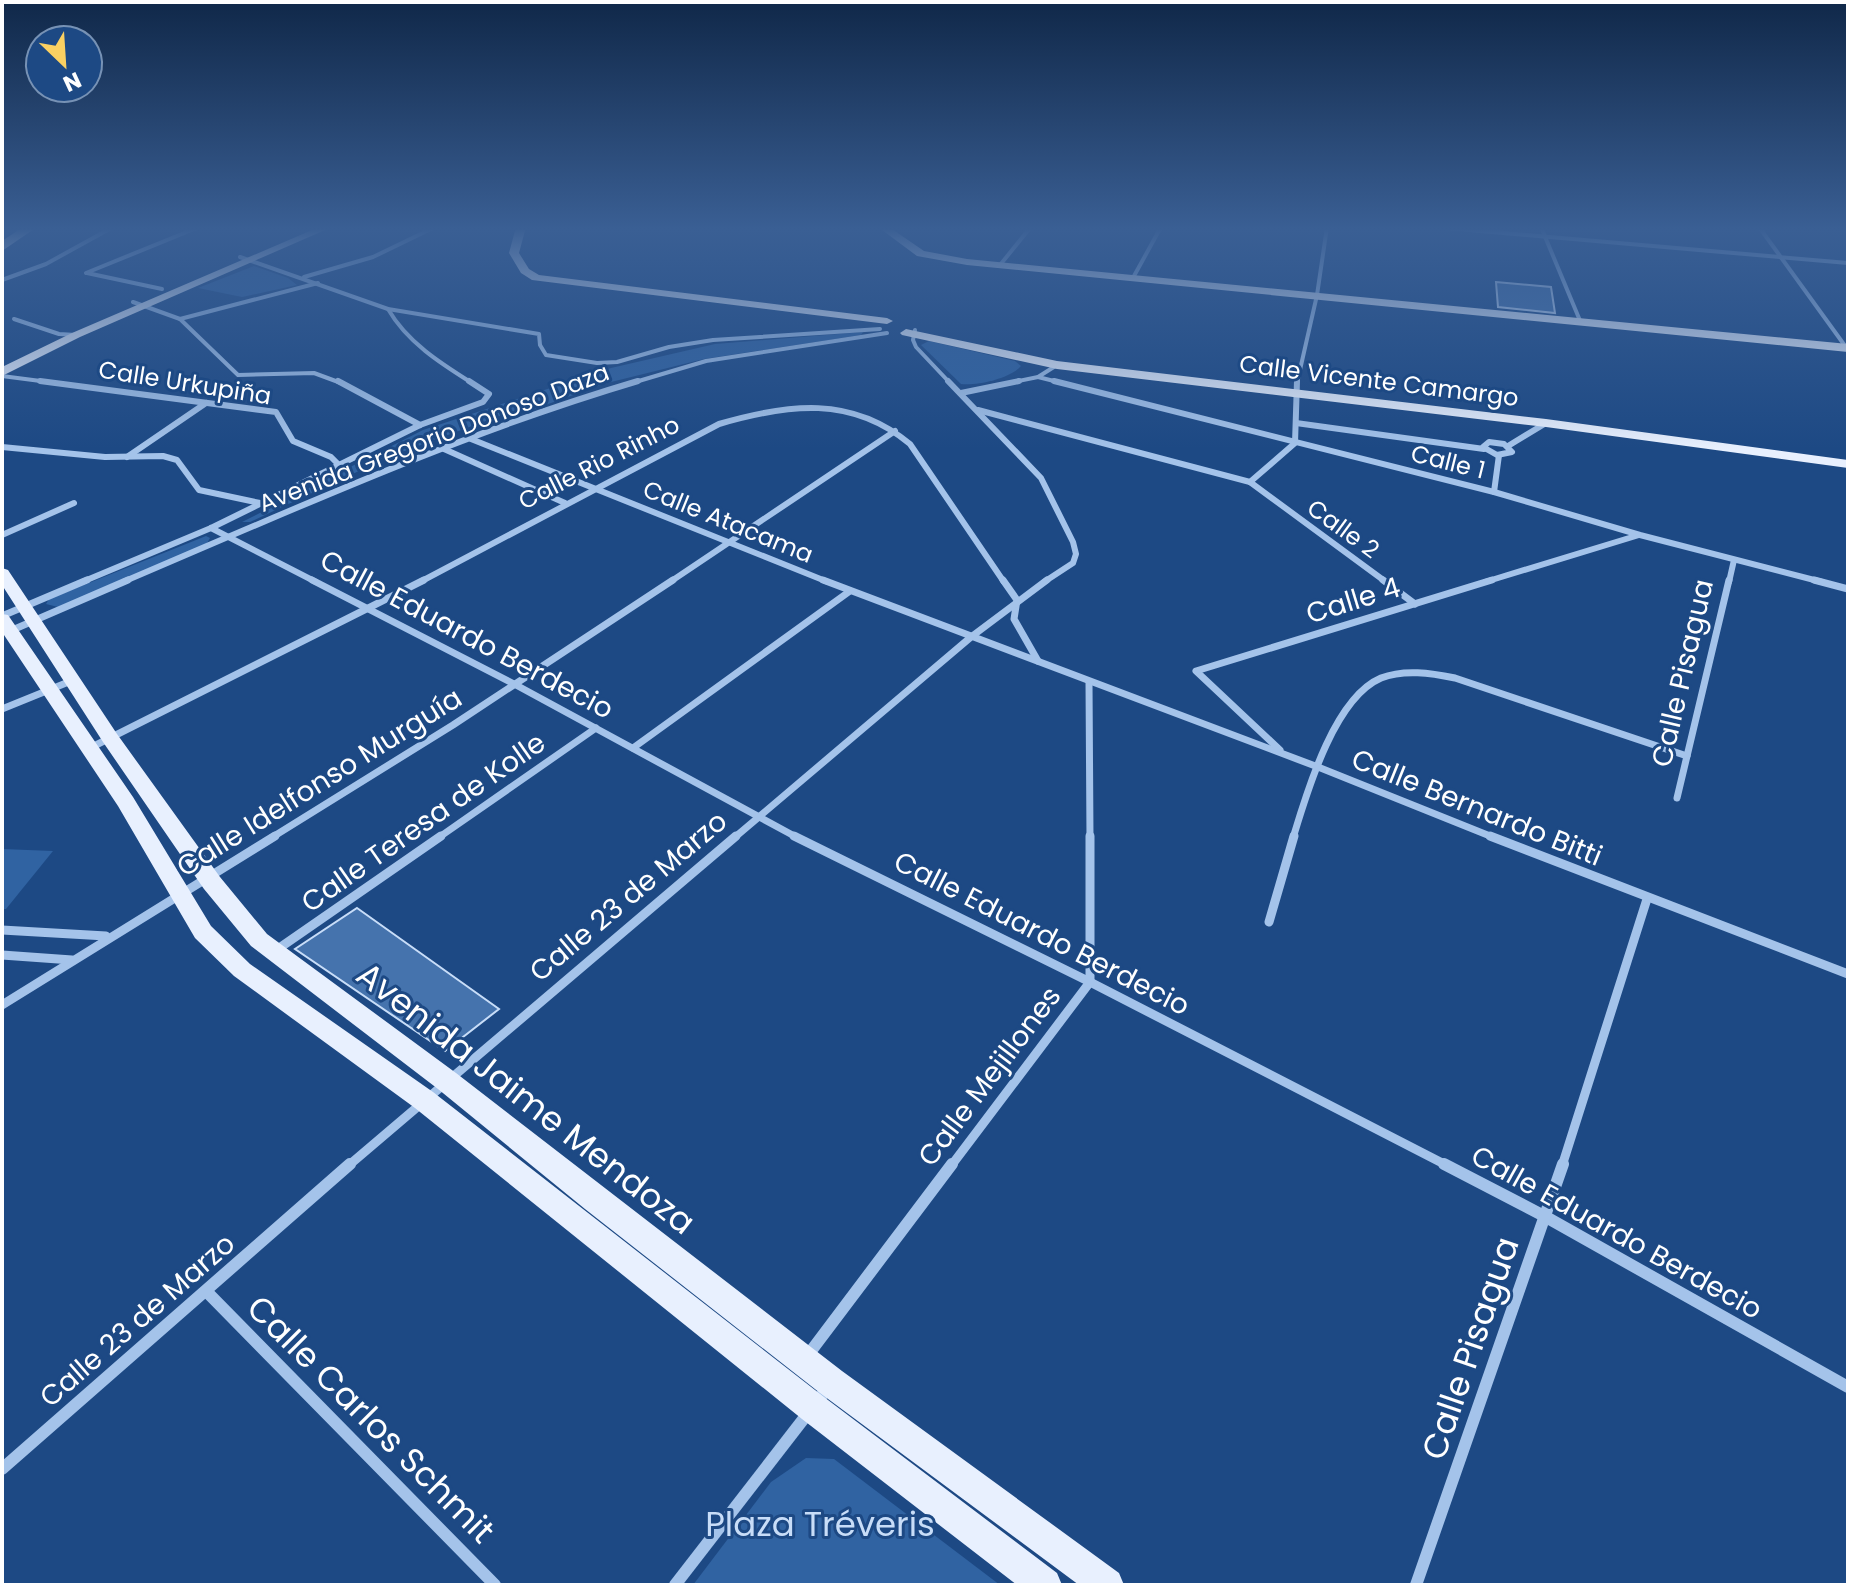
<svg xmlns="http://www.w3.org/2000/svg" width="1850" height="1587" font-family="Poppins,sans-serif">
<style>
.green{fill:#3063a2}
.building{fill:#4573ad;stroke:#c8ddf8;stroke-width:2}
.lines{fill:none;stroke-linecap:round;stroke-linejoin:round}
.street-far4{stroke:#a4c3ea;stroke-width:4}
.street-far3{stroke:#a4c3ea;stroke-width:6}
.street-far2{stroke:#a4c3ea;stroke-width:7}
.street-far1{stroke:#a4c3ea;stroke-width:9}
.street{stroke:#a4c3ea;stroke-width:12}
.primary{fill:#e8f0fe;fill-rule:evenodd}
.highway{fill:#fff;fill-rule:evenodd}
.labels{text-anchor:middle;stroke-width:6;stroke-linejoin:round;paint-order:stroke}
.far-street-label{font-size:24px;fill:#fff;stroke:#1d4984}
.street-label{font-size:28px;fill:#fff;stroke:#1d4984}
.near-street-label{font-size:34px;fill:#fff;stroke:#1d4984}
.near-park-label{font-size:34px;fill:#c8ddf8;stroke:#1d4984}
</style>
<rect width="100%" height="100%" fill="#1d4984"/>
<g class="green">
<polygon points="254,266 288,278 297,285 242,297 198,288"/>
<polygon points="863,332 861,335 704,359 607,383 534,409 502,415 391,456 250,522 242,522 423,430 611,368 715,344"/>
<path d="M929,341L1015,361L1021,366C1011,378 977,386 961,384L921,345Z"/>
<polygon points="206,536 210,538 206,545 58,607 46,604 49,599"/>
<polygon points="2,849 53,851 6,909 2,909"/>
<polygon points="806,1458 834,1459 1000,1585 693,1585 771,1482"/>
</g>
<g class="building">
<polygon points="1496,282 1551,287 1555,313 1498,307"/>
<polygon points="357,908 499,1009 445,1051 295,949"/>
</g>
<g class="lines">
<g class="street-far4">
<polyline points="1435,227 1848,263"/>
<polyline points="1541,227 1581,323"/>
<polyline points="1759,227 1848,350"/>
<polyline points="240,257 388,309 539,334 540,345 546,355 597,363 617,362 669,347 713,340 880,329"/>
<polyline points="1000,265 1030,228"/>
<polyline points="86,273 199,227"/>
<polyline points="87,273 162,289"/>
<polyline points="1134,276 1161,227"/>
<polyline points="304,277 373,257 435,227"/>
<polyline points="2,280 46,264 113,227"/>
<polyline points="133,302 180,319 238,375 314,373 341,383"/>
<path d="M388,309C407,342 440,363 472,383"/>
<polyline points="14,319 59,334 76,335"/>
<polyline points="180,319 318,283"/>
<polyline points="915,330 913,340 916,347 950,383"/>
<polyline points="2,376 56,383"/>
<polyline points="1038,377 1062,383"/>
<polyline points="632,383 706,361 887,333"/>
<polyline points="1009,383 1038,377 1057,365"/>
<polyline points="1297,383 1317,295 1327,227"/>
</g>
<g class="street-far3">
<polyline points="40,381 276,412 293,441 331,457 339,465"/>
<polyline points="338,381 420,425"/>
<polyline points="948,381 1041,478 1073,542 1076,554 1073,563 1044,582"/>
<polyline points="1054,381 1494,492 1640,535 1822,582"/>
<polyline points="961,393 1019,381"/>
<polyline points="978,410 1250,482 1386,582"/>
<polyline points="1296,423 1484,449"/>
<polyline points="471,439 828,582"/>
<polygon points="1489,442 1504,444 1512,452 1497,455 1483,447"/>
<polyline points="1508,446 1546,423"/>
<polyline points="2,447 105,457 163,456 177,460 199,490 260,503"/>
<polyline points="444,449 565,503"/>
<polyline points="127,457 206,403"/>
<polyline points="1250,482 1295,443 1297,381"/>
<polyline points="1494,492 1499,455"/>
<polyline points="211,528 316,582"/>
<polyline points="2,535 74,503"/>
<polyline points="82,582 211,528 420,425 483,402 489,394 469,381"/>
<path d="M123,582C292,510 462,433 638,381"/>
<path d="M420,582L719,424C788,404 851,395 910,444L1004,582"/>
<polyline points="670,582 895,431"/>
<polyline points="1485,582 1639,535"/>
<polyline points="1729,582 1734,560"/>
</g>
<g class="street-far2">
<polyline points="312,580 516,685 798,838"/>
<polyline points="823,580 1318,767 1495,838"/>
<polyline points="1003,580 1017,600 1014,619 1038,661"/>
<polyline points="1383,580 1415,604"/>
<polyline points="1814,580 1848,589"/>
<polyline points="2,616 87,580"/>
<polyline points="10,631 128,580"/>
<polyline points="1089,682 1090,838"/>
<polyline points="2,709 71,681"/>
<polyline points="90,748 424,580"/>
<polyline points="633,748 850,591"/>
<polyline points="1280,750 1196,671 1492,580"/>
<polyline points="1677,798 1729,580"/>
<polyline points="271,838 453,725 673,580"/>
<polyline points="438,838 596,728"/>
<polyline points="734,838 971,637 1047,580"/>
<path d="M1293,838C1307,792 1334,698 1381,678C1404,669 1431,673 1455,678L1687,756"/>
</g>
<g class="street-far1">
<polyline points="794,836 1090,982 1448,1166"/>
<polyline points="1490,836 1848,974"/>
<polyline points="1269,922 1294,836"/>
<polyline points="2,930 106,936"/>
<polyline points="275,951 441,836"/>
<polyline points="2,955 72,960"/>
<polyline points="2,1005 275,836"/>
<polyline points="348,1166 736,836"/>
<polyline points="951,1166 1090,982 1090,836"/>
<polyline points="1562,1166 1647,899"/>
</g>
<g class="street">
<polyline points="1444,1164 1546,1217 1848,1387"/>
<polyline points="207,1292 495,1585"/>
<polyline points="808,1355 952,1164"/>
<polyline points="2,1469 350,1164"/>
<polyline points="675,1585 829,1386"/>
<polyline points="1416,1585 1563,1164"/>
</g>
<g class="primary">
<polygon points="319,227 332,227 80,337 2,376 2,367 72,333"/>
<polygon points="516,227 526,227 519,253 529,269 539,275 887,318 893,321 887,324 532,280 521,273 509,253"/>
<polygon points="878,227 889,227 924,251 967,259 1848,344 1848,352 967,265 917,256"/>
<polygon points="906,329 1057,361 1546,419 1848,460 1848,468 1546,427 1057,369 902,335 900,333"/>
<polygon points="2,568 8,570 117,734 220,877 267,934 456,1073 842,1371 1119,1573 1124,1585 1079,1585 820,1393 585,1209 438,1089 251,946 204,889 103,742 2,585"/>
<polygon points="2,614 8,615 133,797 211,926 250,964 433,1092 824,1397 1057,1573 1062,1585 1017,1585 802,1419 415,1108 234,976 195,938 118,806 2,632"/>
</g>
<polygon class="highway" points="23,227 37,227 2,251 2,241"/>
</g>
<linearGradient id="sky" x2="0" y2="1"><stop stop-color="#102849"/><stop offset="0.51" stop-color="#3a5f94"/><stop offset="1" stop-color="#3a5f94" stop-opacity="0"/></linearGradient>
<rect width="1850" height="449" fill="url(#sky)"/>
<g class="labels">
<g class="far-street-label">
<text transform="translate(1379 381) rotate(7)" y="8">Calle Vicente Camargo</text>
<text transform="translate(185 383) rotate(9)" y="8">Calle Urkupiña</text>
<text transform="translate(434 438) rotate(-21)" y="8">Avenida Gregorio Donoso Daza</text>
<text transform="translate(1448 462) rotate(14)" y="8">Calle 1</text>
<text transform="translate(599 463) rotate(-27)" y="8">Calle Rio Rinho</text>
<text transform="translate(728 522) rotate(22)" y="8">Calle Atacama</text>
<text transform="translate(1343 529) rotate(36)" y="8">Calle 2</text>
</g>
<g class="street-label">
<text transform="translate(1353 600) rotate(-17)" y="10">Calle 4</text>
<text transform="translate(467 634) rotate(28)" y="10">Calle Eduardo Berdecio</text>
<text transform="translate(1682 673) rotate(-77)" y="10">Calle Pisagua</text>
<text transform="translate(319 782) rotate(-32)" y="10">Calle Idelfonso Murguía</text>
<text transform="translate(1477 807) rotate(22)" y="10">Calle Bernardo Bitti</text>
<text transform="translate(423 822) rotate(-35)" y="10">Calle Teresa de Kolle</text>
<text transform="translate(628 896) rotate(-40)" y="10">Calle 23 de Marzo</text>
<text transform="translate(1042 933) rotate(27)" y="10">Calle Eduardo Berdecio</text>
<text transform="translate(989 1076) rotate(-53)" y="10">Calle Mejillones</text>
<text transform="translate(1617 1232) rotate(29)" y="10">Calle Eduardo Berdecio</text>
<text transform="translate(137 1320) rotate(-41)" y="10">Calle 23 de Marzo</text>
</g>
<g class="near-street-label">
<text transform="translate(526 1098) rotate(38)" y="12">Avenida Jaime Mendoza</text>
<text transform="translate(1470 1348) rotate(-71)" y="12">Calle Pisagua</text>
<text transform="translate(371 1419) rotate(45)" y="12">Calle Carlos Schmit</text>
</g>
<g class="near-park-label">
<text x="820" y="1536">Plaza Tréveris</text>
</g>
</g>
<rect width="1850" height="1587" fill="none" stroke="#ffffff" stroke-width="8"/>
<g transform="translate(64 64) rotate(155)"><circle r="38" fill="#1d4984" stroke="#7792b5" stroke-width="2"/>
<path d="M0-6L14 30L0 20L-14 30Z" fill="#fad062"/>
<text y="-12" font-size="22" font-weight="bold" text-anchor="middle" fill="#ffffff">N</text>
</g>
</svg>
